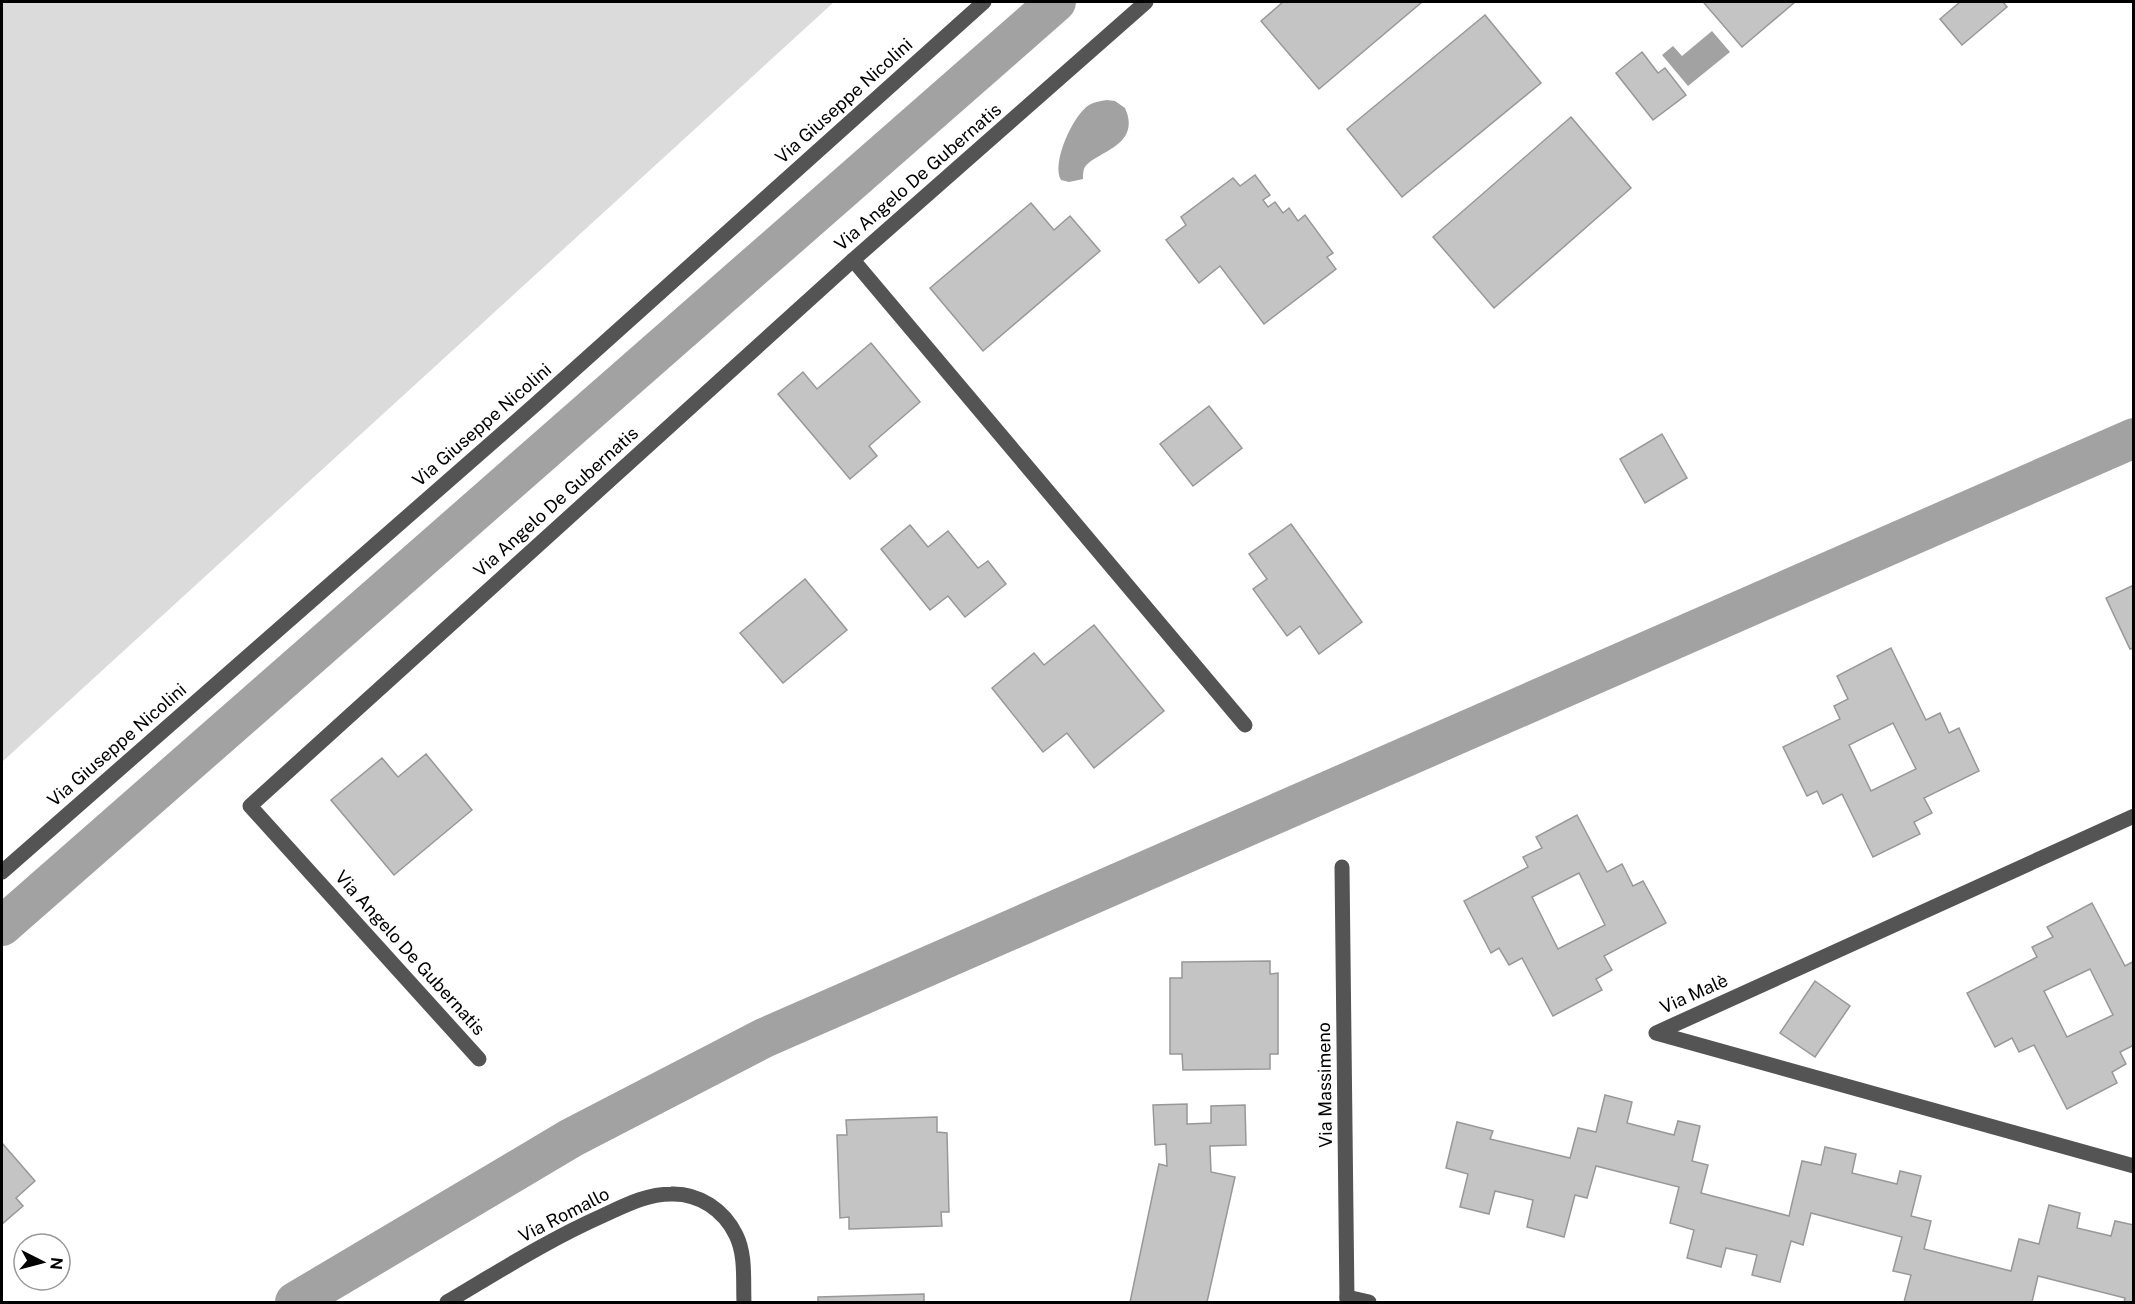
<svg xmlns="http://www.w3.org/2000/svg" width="2135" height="1304" font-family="'Public Sans',sans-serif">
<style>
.green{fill:#dbdbdb}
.water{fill:#a2a2a2}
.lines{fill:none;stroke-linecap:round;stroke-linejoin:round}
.canal{stroke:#a2a2a2;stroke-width:40}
.building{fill:#c4c4c4;stroke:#989898;stroke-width:1.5;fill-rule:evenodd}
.minor{stroke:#545454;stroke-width:15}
.labels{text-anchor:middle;stroke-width:4.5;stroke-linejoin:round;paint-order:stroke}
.street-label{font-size:18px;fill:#000;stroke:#fff}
</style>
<rect width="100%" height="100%" fill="#fff"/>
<polygon class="green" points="2,2 834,2 2,762"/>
<g class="water">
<polygon points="1712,31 1730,52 1688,86 1662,55 1673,46 1682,56"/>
<path d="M1107,100L1115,101L1125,108C1143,148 1091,152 1084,169C1083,172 1083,175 1083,179L1069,182L1061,180C1051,163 1073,115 1089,105C1094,102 1101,101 1107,100Z"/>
</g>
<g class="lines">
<g class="canal">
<polyline points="2,926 1056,2"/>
<polyline points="295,1302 571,1138 764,1038 2134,438"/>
</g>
</g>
<g class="building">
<polygon points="1283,2 1422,2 1319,89 1261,21"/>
<polygon points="1706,2 1795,2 1742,47 1704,3"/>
<polygon points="1960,2 2003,2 2007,7 1962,45 1940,19"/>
<polygon points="1485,15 1541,83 1402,197 1347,129"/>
<polygon points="1642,52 1658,73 1665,68 1686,95 1653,120 1616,73"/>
<polygon points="1571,117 1631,188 1494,308 1433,237"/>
<polygon points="1255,175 1270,195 1263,200 1268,207 1275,202 1283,213 1289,208 1298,221 1305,215 1333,253 1327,257 1336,269 1264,324 1220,266 1199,283 1166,240 1186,225 1181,217 1233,178 1240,186"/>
<polygon points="1031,203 1054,230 1070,216 1100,251 983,351 930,288"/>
<polygon points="871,343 920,402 869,446 877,456 850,479 778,394 803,372 817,389"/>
<polygon points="1209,406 1242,448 1193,486 1160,444"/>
<polygon points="1662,434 1687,478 1645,503 1620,459"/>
<polygon points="1291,524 1362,622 1319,654 1300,626 1287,636 1253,589 1267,579 1249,554"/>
<polygon points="910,525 928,547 948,531 978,568 988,561 1006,584 965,617 948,596 930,610 881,549"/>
<polygon points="805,579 847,630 783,683 740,633"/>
<polygon points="2134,585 2134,648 2130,649 2106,598"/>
<polygon points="1094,625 1164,711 1094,768 1067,733 1043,752 992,688 1034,653 1044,665"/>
<path d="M1891,648L1926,720L1940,713L1949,733L1959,728L1979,771L1924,798L1932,813L1914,822L1920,834L1873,857L1842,794L1823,804L1817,791L1807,796L1783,747L1840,719L1834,706L1848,699L1837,676ZM1893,723L1916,769L1871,791L1849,745Z"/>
<polygon points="426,754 472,810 394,875 331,800 382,758 398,777"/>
<path d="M1577,815L1607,872L1622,864L1633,886L1643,881L1666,923L1604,956L1612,970L1596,979L1602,990L1553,1016L1522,958L1509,965L1499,948L1491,953L1464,901L1528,867L1523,857L1542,848L1536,837ZM1579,873L1605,925L1558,949L1532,897Z"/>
<path d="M2092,903L2125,966L2134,961V1045L2120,1052L2126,1064L2112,1072L2117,1083L2067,1109L2034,1045L2019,1052L2012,1038L1995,1047L1967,993L2037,957L2032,947L2053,937L2047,927ZM2090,969L2113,1015L2067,1037L2044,991Z"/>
<polygon points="1270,961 1270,974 1278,973 1278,1054 1270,1054 1270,1069 1183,1070 1182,1054 1170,1054 1170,978 1182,978 1182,962"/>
<polygon points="1815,981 1850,1006 1815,1057 1780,1033"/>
<polygon points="1605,1095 1632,1102 1627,1123 1674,1135 1678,1121 1700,1126 1692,1161 1708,1165 1701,1193 1789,1216 1802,1161 1821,1165 1825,1147 1856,1154 1852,1173 1897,1184 1900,1171 1921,1176 1911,1216 1931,1221 1924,1249 2011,1271 2019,1239 2039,1244 2049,1205 2080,1213 2077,1228 2111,1236 2115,1221 2134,1225 2134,1302 2124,1302 2125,1298 2038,1276 2032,1302 1904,1302 1911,1275 1893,1271 1902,1237 1811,1213 1803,1245 1791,1241 1780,1282 1752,1275 1757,1255 1726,1248 1721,1267 1687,1258 1694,1230 1670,1223 1679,1187 1596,1166 1587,1198 1575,1195 1564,1237 1527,1227 1533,1200 1495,1191 1489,1214 1460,1207 1468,1174 1446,1168 1457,1122 1493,1131 1490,1139 1570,1158 1578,1128 1596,1132"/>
<polygon points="1187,1104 1187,1124 1211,1123 1211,1106 1245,1105 1246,1145 1210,1146 1211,1172 1235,1177 1207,1302 1130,1302 1159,1164 1167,1166 1166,1144 1155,1145 1153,1105"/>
<polygon points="937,1117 937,1132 947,1133 949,1212 941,1212 942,1226 849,1229 849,1217 840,1218 837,1135 847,1135 846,1120"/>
<polygon points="2,1143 35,1181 16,1198 23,1206 2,1224"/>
<polygon points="924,1294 924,1302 818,1302 818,1297"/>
</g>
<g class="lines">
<g class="minor">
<polyline points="853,260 1245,725"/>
<polyline points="2134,816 1656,1033 2134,1166"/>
<polyline points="1342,867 1347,1302"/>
<polyline points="2,872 537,403 984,2"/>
<polyline points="479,1059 250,806 853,260 1146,2"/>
<polyline points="1347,1297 1369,1302"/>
<path d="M447,1302C498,1272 548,1240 602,1216C624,1206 646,1194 671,1194C699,1193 724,1210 736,1235C746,1255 743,1281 744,1302"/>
</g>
</g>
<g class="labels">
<g class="street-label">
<text transform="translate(844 101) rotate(-42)" y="6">Via Giuseppe Nicolini</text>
<text transform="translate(918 177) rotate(-41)" y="6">Via Angelo De Gubernatis</text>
<text transform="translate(482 425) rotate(-41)" y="6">Via Giuseppe Nicolini</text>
<text transform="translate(556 502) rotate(-42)" y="6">Via Angelo De Gubernatis</text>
<text transform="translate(117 745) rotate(-41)" y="6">Via Giuseppe Nicolini</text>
<text transform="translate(410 953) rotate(48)" y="6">Via Angelo De Gubernatis</text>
<text transform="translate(1694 994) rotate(-24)" y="6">Via Malè</text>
<text transform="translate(1325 1085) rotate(-91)" y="6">Via Massimeno</text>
<text transform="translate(564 1215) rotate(-27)" y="6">Via Romallo</text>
</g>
</g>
<rect width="2135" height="1304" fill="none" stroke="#000000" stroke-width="6"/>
<g transform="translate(42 1262) rotate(96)"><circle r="28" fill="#ffffff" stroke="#999999" stroke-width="1.5"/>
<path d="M0-4.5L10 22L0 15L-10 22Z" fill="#000000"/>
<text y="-9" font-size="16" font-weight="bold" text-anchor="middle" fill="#000000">N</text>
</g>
</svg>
